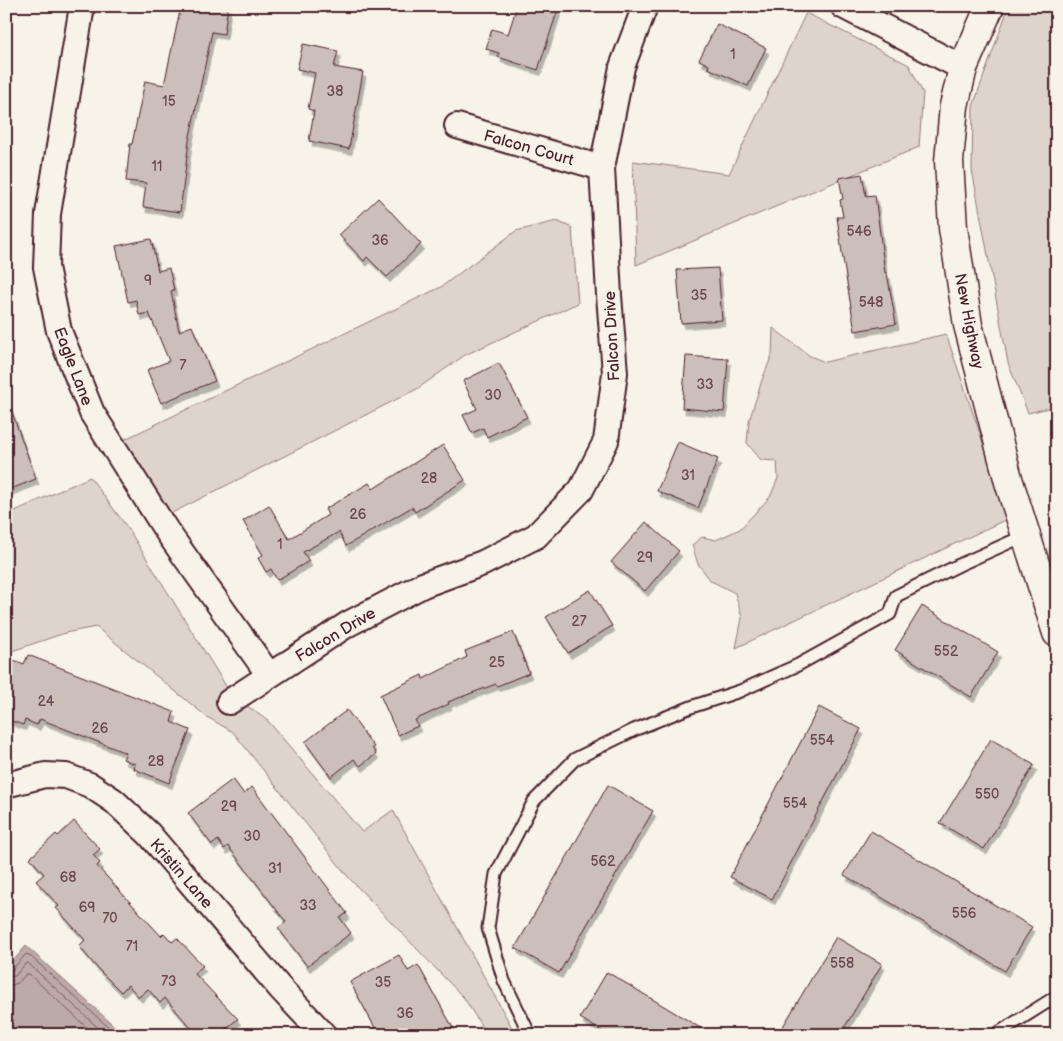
<svg xmlns="http://www.w3.org/2000/svg" width="1063" height="1041" font-family="'Balsamiq Sans',sans-serif">
<style>
.green{fill:#ded4cc;stroke:#947a7c}
.water{fill:#bcaaa7;stroke:#8e7275}
.lines{fill:none;stroke-linecap:round;stroke-linejoin:round}
.shore{stroke:#78575d;stroke-width:1}
.building{fill:#ccbfb9;stroke:#4a1f2b;filter:url(#shadow)}
.lane-casing{stroke:#4a1f2b;stroke-width:15}
.street-casing{stroke:#4a1f2b;stroke-width:28}
.secondary-casing{stroke:#4a1f2b;stroke-width:31}
.lane{stroke:#f7f3e8;stroke-width:11}
.street{stroke:#f7f3e8;stroke-width:24}
.secondary{stroke:#f7f3e8;stroke-width:28}
.labels{text-anchor:middle;stroke-width:4.5;stroke-linejoin:round;paint-order:stroke}
.number-label{font-size:14px;fill:#6a474e}
.street-label{font-size:16px;fill:#4a1f2b;stroke:#f7f3e8}
</style>
<defs>
<filter id="shadow"><feDropShadow dx="3" dy="5.5" stdDeviation="0" flood-color="#0004"/></filter>
</defs>
<rect width="100%" height="100%" fill="#f7f3e8"/>
<filter id="ink" filterUnits="userSpaceOnUse"><feTurbulence type="fractalNoise" baseFrequency=".02" numOctaves="2"/><feDisplacementMap in="SourceGraphic" scale="10" xChannelSelector="R" yChannelSelector="G"/><feConvolveMatrix kernelMatrix="1 2 1 2 8 2 1 2 1" color-interpolation-filters="sRGB"/></filter>
<g filter="url(#ink)">
<g class="green">
<polygon points="1009,6 1057,6 1057,77 1053,81 1057,84 1057,406 1028,413 1008,363 972,170 973,106"/>
<polygon points="806,13 909,65 923,93 919,147 636,265 633,161 729,174"/>
<polygon points="557,221 572,228 578,303 465,355 417,389 170,514 121,441 441,287 516,231"/>
<polygon points="773,328 810,356 825,362 946,334 1009,518 736,648 742,618 735,593 711,581 698,564 692,545 702,537 716,540 740,529 770,497 778,478 777,461 761,460 747,443 749,421 762,380 772,355"/>
<polygon points="90,477 127,527 231,694 268,721 362,832 393,810 516,1035 487,1035 464,998 349,878 233,732 207,717 96,627 65,633 6,653 6,515"/>
</g>
<polygon class="water" points="26,946 122,1033 121,1035 6,1035 6,969"/>
<g class="lines">
<g class="shore">
<polyline points="6,972 12,970 25,955 28,954 117,1035"/>
<polyline points="6,978 15,976 25,964 28,963 106,1035"/>
<polyline points="6,985 12,985 18,983 26,974 29,974 95,1035"/>
</g>
</g>
<g class="building">
<polygon points="181,6 228,6 224,34 212,32 189,141 180,212 143,207 146,183 126,181 130,144 132,144 145,81 164,85"/>
<polygon points="517,6 559,6 538,70 498,57 499,53 486,49 492,29 508,34"/>
<polygon points="717,24 766,48 748,86 708,68 709,65 699,60"/>
<polygon points="303,44 338,51 334,67 363,72 349,149 309,141 314,111 308,109 315,73 297,69"/>
<polygon points="862,174 866,196 875,195 885,273 887,273 896,324 855,331 842,253 837,217 843,217 840,200 843,199 839,178"/>
<polygon points="378,198 421,244 387,277 367,257 364,261 339,235"/>
<polygon points="151,239 158,271 169,268 174,290 171,291 179,331 192,326 215,381 161,403 147,370 169,361 149,313 139,315 136,300 128,302 116,246"/>
<polygon points="718,268 722,320 681,323 677,270"/>
<polygon points="686,356 728,359 724,412 682,408"/>
<polygon points="499,363 527,417 487,437 483,428 472,433 463,415 477,409 463,381"/>
<polygon points="6,404 9,404 36,479 6,491"/>
<polygon points="678,442 718,459 698,508 657,491"/>
<polygon points="443,445 465,480 415,512 412,507 346,546 339,532 303,552 309,561 277,580 271,569 266,572 258,558 263,555 243,521 269,505 289,539 328,515 325,509 369,483 373,489"/>
<polygon points="646,522 679,551 645,591 611,562"/>
<polygon points="590,590 612,626 568,653 546,617"/>
<polygon points="922,606 998,652 971,697 895,650"/>
<polygon points="513,632 529,673 497,686 496,684 448,702 449,704 415,720 418,726 398,735 380,695 422,675 423,679 467,657 465,651"/>
<polygon points="28,655 174,712 171,722 190,730 169,783 134,769 135,764 123,759 126,753 40,719 37,725 25,720 23,725 6,719 6,657 24,664"/>
<polygon points="819,707 861,729 772,899 730,877"/>
<polygon points="347,710 374,747 372,748 376,754 360,766 354,759 331,777 305,742"/>
<polygon points="991,739 1034,765 984,849 940,823"/>
<polygon points="233,779 244,794 252,787 347,913 340,918 351,933 307,966 278,928 286,922 228,846 224,849 218,840 212,845 188,813"/>
<polygon points="608,785 653,811 559,973 515,948"/>
<polygon points="74,821 100,849 93,855 100,863 97,866 161,936 164,933 172,942 177,938 203,966 194,973 238,1019 217,1035 197,1035 165,998 160,1003 148,989 139,997 128,985 121,992 98,969 79,946 85,940 56,908 59,906 36,881 44,874 30,858 56,834 58,836"/>
<polygon points="871,831 1032,927 1005,971 844,875"/>
<polygon points="836,937 882,964 840,1035 778,1035"/>
<polygon points="399,955 408,971 418,965 457,1035 379,1035 350,982"/>
<polygon points="607,972 712,1035 608,1035 580,1018"/>
</g>
<g class="lines">
<g class="lane-casing">
<g id="lane">
<polyline points="530,1035 504,981 488,928 496,874 534,801 575,759 634,730 691,707 740,691 798,665 890,614 896,596 959,565 1026,535"/>
<polyline points="995,1035 1057,996"/>
</g>
</g>
<g class="street-casing">
<g id="street">
<polyline points="82,6 48,214 46,267 59,331 92,413 166,530 269,675"/>
<polyline points="843,6 963,68"/>
<polyline points="457,126 602,168"/>
<polyline points="229,702 348,624 423,585 483,563 536,536 581,490 606,441 615,373 609,295 602,168 622,67 645,6"/>
<polyline points="6,785 45,775 66,776 90,785 114,801 149,834 280,988 324,1035"/>
</g>
</g>
<g class="secondary-casing">
<polyline id="secondary" points="990,6 963,68 954,106 949,161 953,228 968,325 1009,482 1057,633"/>
</g>
<use href="#lane" class="lane"/>
<use href="#street" class="street"/>
<use href="#secondary" class="secondary"/>
</g>
</g>
<g class="labels">
<g class="number-label">
<text x="733" y="59">1</text>
<text x="335" y="96">38</text>
<text x="169" y="106">15</text>
<text x="157" y="171">11</text>
<text x="859" y="236">546</text>
<text x="380" y="245">36</text>
<text x="148" y="285">9</text>
<text x="699" y="300">35</text>
<text x="871" y="307">548</text>
<text x="183" y="370">7</text>
<text x="705" y="389">33</text>
<text x="493" y="400">30</text>
<text x="688" y="480">31</text>
<text x="429" y="483">28</text>
<text x="358" y="519">26</text>
<text x="280" y="549">1</text>
<text x="645" y="562">29</text>
<text x="579" y="626">27</text>
<text x="946" y="656">552</text>
<text x="497" y="667">25</text>
<text x="46" y="706">24</text>
<text x="100" y="733">26</text>
<text x="822" y="745">554</text>
<text x="156" y="766">28</text>
<text x="987" y="799">550</text>
<text x="795" y="808">554</text>
<text x="229" y="811">29</text>
<text x="252" y="841">30</text>
<text x="603" y="866">562</text>
<text x="275" y="873">31</text>
<text x="68" y="882">68</text>
<text x="308" y="910">33</text>
<text x="87" y="912">69</text>
<text x="964" y="918">556</text>
<text x="110" y="923">70</text>
<text x="132" y="951">71</text>
<text x="842" y="968">558</text>
<text x="169" y="986">73</text>
<text x="383" y="987">35</text>
<text x="405" y="1018">36</text>
</g>
<g class="street-label">
<text transform="translate(529 147) rotate(16)" y="6">Falcon Court</text>
<text transform="translate(970 321) rotate(79)" y="6">New Highway</text>
<text transform="translate(611 336) rotate(-93)" y="6">Falcon Drive</text>
<text transform="translate(74 366) rotate(69)" y="6">Eagle Lane</text>
<text transform="translate(335 634) rotate(-31)" y="6">Falcon Drive</text>
<text transform="translate(182 873) rotate(49)" y="6">Kristin Lane</text>
</g>
</g>
<rect width="1063" height="1041" fill="none" stroke="#f7f3e8" stroke-width="25"/>
<rect x="12" y="12" width="1038" height="1016" fill="none" stroke="#4a1f2b" stroke-width="2" filter="url(#ink)"/>
</svg>
